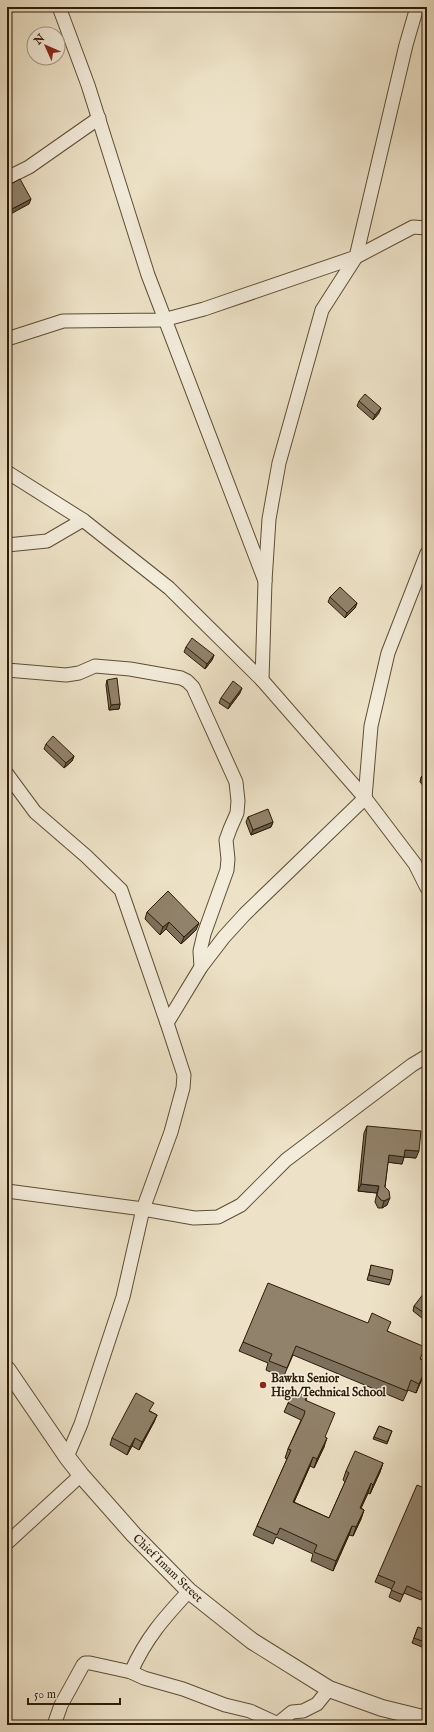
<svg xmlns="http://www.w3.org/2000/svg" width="434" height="1732" font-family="'IM FELL English',serif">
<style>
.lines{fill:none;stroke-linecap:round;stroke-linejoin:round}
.minor-casing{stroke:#5e4d37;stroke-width:15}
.tertiary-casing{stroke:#5e4d37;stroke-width:18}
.minor{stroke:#f3ecdb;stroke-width:13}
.tertiary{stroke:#f3ecdb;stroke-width:16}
.wall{fill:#7d705c;stroke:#2e1b07}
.shaded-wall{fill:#665b4b;stroke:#2e1b07}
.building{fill:#91826b;stroke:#2e1b07}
.poi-dot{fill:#8f2418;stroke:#f3ecdb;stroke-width:1.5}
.labels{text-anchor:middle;stroke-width:3;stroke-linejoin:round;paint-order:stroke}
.poi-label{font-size:12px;font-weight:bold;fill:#2e1b07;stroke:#f3ecdb;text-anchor:start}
.street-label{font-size:12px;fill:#2e1b07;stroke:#f3ecdb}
</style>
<rect width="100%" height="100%" fill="#ede2c7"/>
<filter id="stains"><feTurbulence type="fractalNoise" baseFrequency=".005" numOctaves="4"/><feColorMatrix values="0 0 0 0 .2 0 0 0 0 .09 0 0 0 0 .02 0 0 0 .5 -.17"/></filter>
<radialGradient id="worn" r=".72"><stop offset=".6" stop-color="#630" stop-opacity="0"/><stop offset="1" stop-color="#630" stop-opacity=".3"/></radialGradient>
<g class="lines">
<g class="minor-casing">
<g id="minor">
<polyline points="59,7 88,85 148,275 265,581"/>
<polyline points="7,178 29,167 99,118"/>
<polyline points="7,339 63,321 163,320 204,309 356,257 406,45 417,7"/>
<polyline points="7,472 83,520 169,588 262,680 365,798 415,864 427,888"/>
<polyline points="7,545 47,541 83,520"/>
<polyline points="7,670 66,675 79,673 95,666 130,669 181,678 187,681 193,687 236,782 238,801 237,813 230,829 226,840 228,859 227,870 204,934 200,951 201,967"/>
<polyline points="262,680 265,581 269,519 279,463 322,310 356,257 413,227 427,228"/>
<polyline points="7,774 35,812 86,856 121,890 167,1023 184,1075 183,1088 171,1132 143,1209 123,1297 81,1424 67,1457"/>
<polyline points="167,1023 201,967 224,937 245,914 365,798 371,726 388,653 427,553"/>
<polyline points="7,1191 143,1209 194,1218 218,1217 241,1205 286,1160 412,1065 427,1056"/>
<polyline points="7,1543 81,1475"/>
<path d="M131,1672C146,1638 164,1618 189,1591"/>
<polyline points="54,1725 61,1705 83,1665 85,1663 90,1663 131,1672 144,1678 183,1689 225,1705 250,1711 276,1723"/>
<polyline points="276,1725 292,1712 303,1711 317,1704 329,1689"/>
</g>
</g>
<g class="tertiary-casing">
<polyline id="tertiary" points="7,1369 67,1457 81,1475 134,1535 189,1591 252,1641 329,1689 382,1708 427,1719"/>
</g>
<use href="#minor" class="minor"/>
<use href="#tertiary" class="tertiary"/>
</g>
<g class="wall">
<polygon points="359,401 379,413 373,420 357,406"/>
<polygon points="330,597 357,603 355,608 345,618 328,602"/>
<polygon points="186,647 214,655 212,660 205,669 184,652"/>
<polygon points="107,680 120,704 119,709 109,710 106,685"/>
<polygon points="240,693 228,709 219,703 221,698"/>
<polygon points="46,744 74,756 72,761 64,768 44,749"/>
<polygon points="427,771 427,790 420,782 421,777"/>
<polygon points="248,817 273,822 271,827 251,835 246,822"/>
<polygon points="147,912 196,930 181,944 166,929 160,935 145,919"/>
<polygon points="367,1126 416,1158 404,1157 402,1164 388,1162 385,1187 387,1205 382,1208 378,1208 375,1202 377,1193 358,1191 364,1133"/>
<polygon points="371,1265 391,1280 389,1285 367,1280 370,1270"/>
<polygon points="427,1296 427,1322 413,1311 414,1306"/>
<polygon points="388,1331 421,1359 427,1367 416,1393 408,1390 403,1401 293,1355 283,1378 266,1370 268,1363 239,1351 243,1342"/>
<polygon points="307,1397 306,1400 325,1437 324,1447 314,1468 310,1466 294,1502 329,1518 345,1482 343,1480 346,1471 383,1463 380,1472 370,1494 368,1493 361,1508 364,1510 361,1519 353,1536 349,1535 333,1571 311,1561 313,1554 276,1537 273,1544 253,1535 257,1526 287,1459 285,1458 288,1449 301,1420 284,1412 288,1403"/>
<polygon points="150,1411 157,1415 154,1422 139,1450 132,1446 127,1455 110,1445 112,1438"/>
<polygon points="379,1426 392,1431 387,1444 373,1439"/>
<polygon points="378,1575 427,1586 421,1600 404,1593 400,1602 389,1597 392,1589 375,1582"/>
<polygon points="418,1627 427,1631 427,1649 412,1643"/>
</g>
<g class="shaded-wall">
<polygon points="31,199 29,204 7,216 8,211"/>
<polygon points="381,408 379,413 373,420 375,415"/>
<polygon points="357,603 355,608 345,618 347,613"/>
<polygon points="214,655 212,660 205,669 207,664"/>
<polygon points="242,688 240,693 228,709 230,704"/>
<polygon points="120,704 119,709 109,710 111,705"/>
<polygon points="74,756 72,761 64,768 66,763"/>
<polygon points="273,822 271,827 251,835 253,830"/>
<polygon points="169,922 166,929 160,935 163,927"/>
<polygon points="199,923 196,930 181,944 184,937"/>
<polygon points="405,1150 419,1151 416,1158 404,1157 402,1164 386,1162 389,1155"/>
<polygon points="361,1184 379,1186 377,1193 358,1191"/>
<polygon points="390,1198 387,1205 382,1208 384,1201"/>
<polygon points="427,1367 425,1372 416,1393 419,1384"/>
<polygon points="157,1415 154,1422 139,1450 142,1442"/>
<polygon points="135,1438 132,1446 127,1455 130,1447"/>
<polygon points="327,1438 324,1447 314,1468 317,1459"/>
<polygon points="313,1457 310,1466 290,1511 293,1502"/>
<polygon points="383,1463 380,1472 370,1494 373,1485"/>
<polygon points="371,1483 368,1493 357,1517 360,1508"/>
<polygon points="364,1510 361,1519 353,1536 356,1527"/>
<polygon points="352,1526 349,1535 333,1571 336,1561"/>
</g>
<g class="building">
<polygon points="20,179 31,199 8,211 7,209 7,186"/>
<polygon points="365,394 381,408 375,415 359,401"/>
<polygon points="340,587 357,603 347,613 330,597"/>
<polygon points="192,638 214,655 207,664 186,647"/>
<polygon points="117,678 120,704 111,705 107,680"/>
<polygon points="233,681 242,688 230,704 221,698"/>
<polygon points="53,736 74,756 66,763 46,744"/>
<polygon points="427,771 427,783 421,777"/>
<polygon points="268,809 273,822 253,830 248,817"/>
<polygon points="168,891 199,923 184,937 169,922 163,927 147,912"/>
<polygon points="367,1126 421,1131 419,1151 405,1150 404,1157 389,1155 385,1186 384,1186 389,1191 390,1198 384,1201 381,1200 377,1195 379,1186 361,1184"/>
<polygon points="371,1265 393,1270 391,1280 369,1275"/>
<polygon points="268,1283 368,1323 372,1313 391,1322 387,1331 425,1347 420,1359 427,1361 427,1366 419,1384 411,1380 407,1391 296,1346 287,1368 269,1361 272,1354 243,1342"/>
<polygon points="424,1293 427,1296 427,1315 414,1306"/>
<polygon points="294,1391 307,1397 305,1400 335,1413 325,1437 327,1438 317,1459 313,1457 293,1502 329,1518 349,1473 346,1471 355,1451 383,1463 373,1485 371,1483 360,1508 364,1510 356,1527 352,1526 336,1561 314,1552 317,1545 280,1528 277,1535 257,1526 291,1450 288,1449 304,1415 305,1411 288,1403"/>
<polygon points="136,1393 154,1403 149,1411 157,1415 142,1442 135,1438 130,1447 112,1438"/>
<polygon points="379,1426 392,1431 387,1442 374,1437"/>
<polygon points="417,1485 427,1489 427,1585 423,1593 407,1586 403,1595 391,1590 395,1582 378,1575"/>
<polygon points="418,1627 427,1631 427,1643 414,1638"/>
</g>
<circle class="poi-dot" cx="263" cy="1385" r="4"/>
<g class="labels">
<g class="poi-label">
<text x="271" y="1382">Bawku Senior<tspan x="271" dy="14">High/Technical School</tspan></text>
</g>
<g class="street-label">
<text transform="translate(168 1568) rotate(44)" y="4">Chief Imam Street</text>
</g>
</g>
<rect width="434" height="1732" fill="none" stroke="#ede2c7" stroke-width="24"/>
<rect x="8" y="8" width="418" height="1716" fill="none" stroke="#2e1b07" stroke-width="2"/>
<rect x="12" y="12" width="410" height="1708" fill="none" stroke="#2e1b07"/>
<g transform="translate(46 46) rotate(315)"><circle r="19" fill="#f3ecdb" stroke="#a49886"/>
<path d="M0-3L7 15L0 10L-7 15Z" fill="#8f2418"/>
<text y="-6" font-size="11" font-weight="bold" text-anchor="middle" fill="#2e1b07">N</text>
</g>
<path d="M28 1698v6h92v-6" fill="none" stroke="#2e1b07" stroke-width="2"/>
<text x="34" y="1698" font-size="12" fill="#2e1b07" stroke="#f3ecdb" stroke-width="3" paint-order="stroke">50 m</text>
<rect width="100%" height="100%" filter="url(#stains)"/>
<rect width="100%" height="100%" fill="url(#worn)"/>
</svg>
